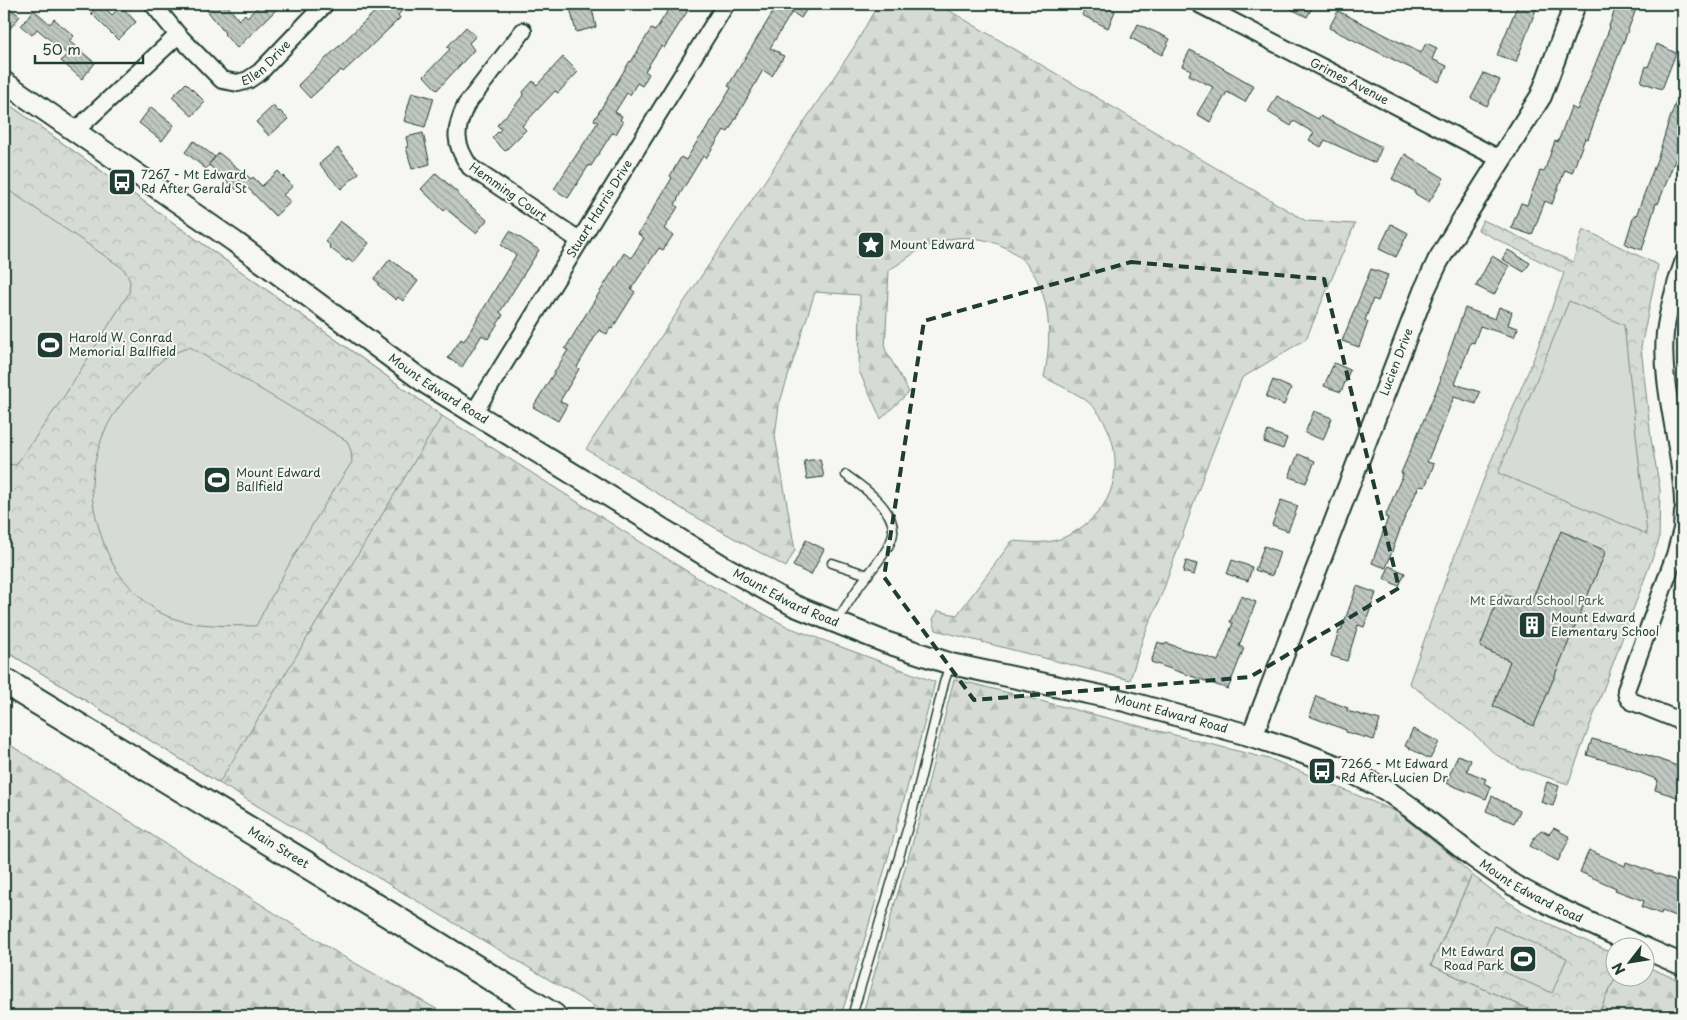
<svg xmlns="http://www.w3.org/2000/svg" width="1687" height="1020" font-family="'Playpen Sans',sans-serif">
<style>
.forest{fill:url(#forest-firs);stroke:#7a8c85}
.park{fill:url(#park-crowns);stroke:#7a8c85}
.pitch{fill:#d6dbd6;stroke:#7a8c85}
.building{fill:url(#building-back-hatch);stroke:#1f3d34}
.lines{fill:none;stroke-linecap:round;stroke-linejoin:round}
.service-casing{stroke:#1f3d34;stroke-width:11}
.minor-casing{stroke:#1f3d34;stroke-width:20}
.tertiary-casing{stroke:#1f3d34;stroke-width:24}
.primary-casing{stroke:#1f3d34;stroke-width:29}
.service{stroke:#f6f6f2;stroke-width:8}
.minor{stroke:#f6f6f2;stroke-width:16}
.tertiary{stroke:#f6f6f2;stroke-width:20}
.primary{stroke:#f6f6f2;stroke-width:25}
.marked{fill:none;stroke:#1f3d34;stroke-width:4;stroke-dasharray:10 6;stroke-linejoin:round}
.labels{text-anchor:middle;stroke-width:4;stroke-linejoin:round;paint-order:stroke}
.street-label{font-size:12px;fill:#1f3d34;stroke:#f6f6f2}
.poi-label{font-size:12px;fill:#1f3d34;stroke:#f6f6f2;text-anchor:start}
.park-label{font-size:12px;fill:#445d54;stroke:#f6f6f2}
</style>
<defs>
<pattern id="forest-firs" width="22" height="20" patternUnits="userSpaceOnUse" patternTransform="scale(1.25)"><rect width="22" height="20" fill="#d6dbd6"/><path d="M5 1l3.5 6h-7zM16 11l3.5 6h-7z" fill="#b7bdb8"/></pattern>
<pattern id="park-crowns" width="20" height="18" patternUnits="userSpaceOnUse" patternTransform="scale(1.25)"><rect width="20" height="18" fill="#d6dbd6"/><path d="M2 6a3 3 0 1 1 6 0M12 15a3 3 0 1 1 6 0" fill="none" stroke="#b7bdb8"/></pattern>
<pattern id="building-back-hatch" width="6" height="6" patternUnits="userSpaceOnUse" patternTransform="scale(1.25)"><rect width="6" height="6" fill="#c1c8c3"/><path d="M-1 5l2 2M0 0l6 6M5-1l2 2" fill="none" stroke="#9ca49f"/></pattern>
</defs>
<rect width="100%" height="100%" fill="#f6f6f2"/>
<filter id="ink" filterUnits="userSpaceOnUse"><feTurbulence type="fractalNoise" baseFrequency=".02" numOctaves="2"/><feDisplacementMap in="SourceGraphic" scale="10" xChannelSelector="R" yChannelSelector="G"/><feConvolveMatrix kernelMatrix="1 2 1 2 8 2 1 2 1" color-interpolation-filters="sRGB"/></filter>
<g filter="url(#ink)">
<g class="forest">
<path d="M878,4H938L1306,221L1355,224L1306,339L1242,378L1205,471L1163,591L1143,638L1130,680L943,632L936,630L933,619L938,611L957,615L1012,541C1030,542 1048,545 1065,537C1082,529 1098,516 1107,499C1123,468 1115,424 1087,401C1075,392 1058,385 1044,377C1055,327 1050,260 992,242C979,238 963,236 950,239C941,241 930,245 921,249C910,255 900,264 889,270L885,349L909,392L881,419L859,371L860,295L815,292L779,405L775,436L795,550L786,567L687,512L586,449L854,47Z"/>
<path d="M4,101L442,416L620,529L701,580L788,627L935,682C906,794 876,906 841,1016H610L219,783L4,650Z"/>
<polygon points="954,679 1273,760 1397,812 1448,853 1472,875 1431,965 1544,1016 862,1016 920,817"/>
<polygon points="4,741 339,954 449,1016 4,1016"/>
<polygon points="1645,966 1683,982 1683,1016 1597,1016 1615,978 1644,978"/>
</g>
<g class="park">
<polygon points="4,101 442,416 219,783 4,650"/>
<polygon points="1483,220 1573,262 1583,229 1658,265 1641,347 1651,439 1660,489 1659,540 1568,784 1520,768 1495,754 1474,734 1409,683 1448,573 1486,473 1535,355 1564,273 1478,230"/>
<polygon points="1472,875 1501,897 1524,912 1614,954 1615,978 1597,1016 1544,1016 1431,965"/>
</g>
<g class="pitch">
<polygon points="4,187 124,269 130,281 129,293 63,398 16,465 4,464"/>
<polygon points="1569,301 1624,325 1647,534 1498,473"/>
<path d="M190,347L347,441L351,451L352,462C317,515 285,569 256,626C224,625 183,628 156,610C143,601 124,582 116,569C105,553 93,513 92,493C91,475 96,455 102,438C109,418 122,402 136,388C144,378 158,362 168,356C175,352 183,350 190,347Z"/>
<polygon points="1494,926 1567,958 1552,993 1479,961"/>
</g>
<g class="building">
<polygon points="4,4 20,16 4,36"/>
<polygon points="101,4 112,15 121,6 136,22 118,40 91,13"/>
<polygon points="202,4 226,4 239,20 245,14 247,17 261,4 282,4 237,48 224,34 225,33"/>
<polygon points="383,4 408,4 398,15 400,18 369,48 343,72 341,70 310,98 298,85"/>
<polygon points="569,4 591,4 596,27 576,32"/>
<polygon points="672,4 692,4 664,48 661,46 645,71 649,74 642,86 637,83 630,95 627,93 615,112 622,116 620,120 623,122 616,134 612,133 591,166 589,165 568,198 554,189 598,122 594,120 630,61 631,62 651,29 655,31"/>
<polygon points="778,4 810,4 801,18 792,12 770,48 780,53 779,54 784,56 772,76 763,70 728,132 724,130 706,158 703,156 680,194 675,205 678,207 664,229 673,235 663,250 659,248 631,289 635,292 612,329 610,328 607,334 599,330 577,367 579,369 560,401 567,405 558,421 533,407 568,350 565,349 583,319 624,253 631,258 644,238 638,234 672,178 670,176 681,157 686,160 698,140 704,133 731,88 728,86"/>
<polygon points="1087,4 1100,4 1115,11 1108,28 1082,15"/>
<polygon points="1281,4 1314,4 1307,17"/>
<polygon points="1518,4 1538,4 1516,62 1497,55"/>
<polygon points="1617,4 1638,4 1595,116 1596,117 1588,139 1585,138 1572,173 1565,170 1552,204 1545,201 1532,235 1511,228 1521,203 1527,205 1540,171 1544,172 1555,141 1558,142 1571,107 1577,110 1610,27 1609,26"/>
<polygon points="34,10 50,24 54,19 74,36 69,41 95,63 82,79 61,61 67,54 37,29 32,35 21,26"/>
<polygon points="1338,11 1421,53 1426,43 1437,48 1432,59 1447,66 1439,82 1329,28"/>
<polygon points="1138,24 1170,39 1162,55 1131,38"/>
<polygon points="466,27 476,36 469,43 474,50 437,90 424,76 450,49 447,47"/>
<polygon points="1657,44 1676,53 1662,89 1641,82 1646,66 1648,67"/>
<polygon points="1190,50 1214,62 1214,63 1254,86 1245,102 1227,92 1210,122 1197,114 1213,87 1189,75 1191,70 1182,66"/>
<polygon points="563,57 578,72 558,93 555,91 522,126 526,130 505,151 492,138 501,129 497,125 515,106 524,94 523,92 533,81 537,85"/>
<polygon points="1484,73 1500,80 1487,106 1471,98"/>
<polygon points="186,83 205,102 192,116 172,97"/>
<polygon points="1682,85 1683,86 1683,139 1676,160 1675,160 1658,204 1656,203 1642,250 1625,244 1634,215 1636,216 1659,154 1667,127"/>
<polygon points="412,92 434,98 425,127 404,121"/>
<polygon points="1277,96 1318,119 1320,116 1382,147 1375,163 1325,140 1321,147 1309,140 1314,133 1294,121 1291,126 1268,112"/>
<polygon points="273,106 279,112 280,111 288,119 269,136 256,122"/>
<polygon points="151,107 174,125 162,141 139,123"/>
<polygon points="423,133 430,164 412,169 406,147 408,146 406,137"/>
<polygon points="194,141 215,157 209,164 219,153 251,179 253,177 262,186 278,171 293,186 283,195 291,202 275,216 247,187 241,194 209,165 206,169 185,152"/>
<polygon points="338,148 359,173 341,189 319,164"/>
<polygon points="1405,154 1444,178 1429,202 1414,193 1415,191 1392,179"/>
<polygon points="436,173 459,194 458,195 487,220 476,233 446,209 444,211 421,189"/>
<polygon points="340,221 369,243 353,263 348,259 347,261 329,247 330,245 325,241"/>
<polygon points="1391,224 1408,233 1396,257 1379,249"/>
<polygon points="510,231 539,250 500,312 503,315 488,339 482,335 462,367 448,358 461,339 464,341 516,255 501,245"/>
<polygon points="1508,250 1530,263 1524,272 1502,259"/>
<polygon points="1492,256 1509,266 1494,295 1476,286"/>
<polygon points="390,259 418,281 403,301 398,297 396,300 378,285 379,283 374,279"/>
<polygon points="1371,269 1388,275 1378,301 1373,299 1365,320 1368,322 1359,347 1342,341"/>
<polygon points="1499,307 1512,312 1508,325 1518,328 1514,337 1480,326 1474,343 1471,342 1455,384 1480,392 1476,404 1454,397 1427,462 1434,464 1425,487 1419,486 1402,524 1386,568 1372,563 1388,518 1385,517 1403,474 1401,473 1441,379 1440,378 1465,308 1495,319"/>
<polygon points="1334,363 1350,370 1341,392 1324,386"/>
<polygon points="1273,380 1291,388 1284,405 1266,397"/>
<polygon points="1314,411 1332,418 1323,440 1305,433"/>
<polygon points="1268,431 1287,438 1283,449 1264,442"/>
<polygon points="1298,454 1315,461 1306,483 1289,477"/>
<polygon points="820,459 824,477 807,479 804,461"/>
<polygon points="1281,500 1298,506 1288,531 1272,525"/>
<polygon points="1561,531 1606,551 1534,726 1493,706 1510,661 1480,647 1500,593 1530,604"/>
<polygon points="806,540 824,549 811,575 793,566"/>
<polygon points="1264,546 1280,552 1272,576 1255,570"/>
<polygon points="1232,560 1252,567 1248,581 1227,574"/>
<polygon points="1186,561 1197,564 1194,575 1183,572"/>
<polygon points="1389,566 1405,573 1399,586 1384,579"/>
<polygon points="1357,586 1376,593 1364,627 1358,625 1347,661 1331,656 1339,631 1341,631"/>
<polygon points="1241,596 1256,602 1239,646 1244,648 1228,689 1151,662 1158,642 1165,645 1166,643 1218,661 1233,623 1230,622"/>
<polygon points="1316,696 1348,708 1347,711 1380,720 1374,740 1346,732 1346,730 1309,716"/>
<polygon points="1413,729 1439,742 1430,759 1405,746"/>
<polygon points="1592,739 1630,749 1683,768 1683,799 1655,790 1658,780 1624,766 1587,755"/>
<polygon points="1458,755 1471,760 1467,771 1486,779 1484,783 1491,787 1486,799 1446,783"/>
<polygon points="1547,782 1559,786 1553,806 1541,802"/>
<polygon points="1492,796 1520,811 1514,823 1486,811"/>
<polygon points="1554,828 1570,837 1558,861 1530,846 1534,838 1541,830 1549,834"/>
<polygon points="1589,850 1625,866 1626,862 1683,883 1683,919 1662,911 1661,914 1642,907 1644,901 1615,890 1616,888 1580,872"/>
</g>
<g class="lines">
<g class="service-casing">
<g id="service">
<polyline points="832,563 868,575"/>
<path d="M837,621C844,609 852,597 860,585C869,572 892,548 893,533C895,509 863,487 846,475"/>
<polyline points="852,1016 912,813 944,683 950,664"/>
</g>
</g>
<g class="minor-casing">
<g id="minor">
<path id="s1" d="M153,4L178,35L222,80L238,83L248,80L260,72L325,4"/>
<path id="s2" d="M1199,4L1500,159"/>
<path d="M523,31L466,105C454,130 454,144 470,167L579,240"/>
<polyline points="75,131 178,35"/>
<path d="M1683,263C1675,286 1668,309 1665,333C1660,388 1682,447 1683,503"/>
<path id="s3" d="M473,414L726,4"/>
<polyline points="1683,512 1682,529 1675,555 1626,690 1627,696 1631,701 1683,722"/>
</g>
</g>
<g class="tertiary-casing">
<g id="tertiary">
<path id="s4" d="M4,82L235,242L427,384L721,565L795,606L885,642L951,664L1125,701L1252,736L1303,753L1347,770L1386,790L1410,807L1472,856L1513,885L1553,906L1644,948"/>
<path id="s5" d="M1252,736L1424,291L1438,261L1465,216L1541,96L1575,4"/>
<polyline points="1644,948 1683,965"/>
</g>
</g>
<g class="primary-casing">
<g id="primary">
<path id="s6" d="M4,681L388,914L553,1016"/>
</g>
</g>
<use href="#service" class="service"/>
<use href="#minor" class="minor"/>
<use href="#tertiary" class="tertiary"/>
<use href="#primary" class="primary"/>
</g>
</g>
<path class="marked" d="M1131,262L1324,279L1399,588L1250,677L974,700L884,577L924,321Z"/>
<defs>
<g id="bus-square" transform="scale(1.4375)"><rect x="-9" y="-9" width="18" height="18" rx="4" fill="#1f3d34" stroke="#f6f6f2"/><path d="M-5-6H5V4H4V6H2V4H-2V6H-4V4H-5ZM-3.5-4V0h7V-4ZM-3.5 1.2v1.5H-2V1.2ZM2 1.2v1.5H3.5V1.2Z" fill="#fff"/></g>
<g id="sight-square" transform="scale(1.4375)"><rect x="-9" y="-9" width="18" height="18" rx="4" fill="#1f3d34" stroke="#f6f6f2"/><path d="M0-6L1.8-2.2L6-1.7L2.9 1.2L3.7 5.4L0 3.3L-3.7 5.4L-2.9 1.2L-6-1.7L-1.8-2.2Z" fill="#fff"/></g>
<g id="stadium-square" transform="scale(1.4375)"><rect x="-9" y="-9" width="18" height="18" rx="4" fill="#1f3d34" stroke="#f6f6f2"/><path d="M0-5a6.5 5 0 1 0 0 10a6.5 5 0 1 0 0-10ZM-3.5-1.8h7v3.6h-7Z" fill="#fff"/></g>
<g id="building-square" transform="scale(1.4375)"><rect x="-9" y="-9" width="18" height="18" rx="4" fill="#1f3d34" stroke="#f6f6f2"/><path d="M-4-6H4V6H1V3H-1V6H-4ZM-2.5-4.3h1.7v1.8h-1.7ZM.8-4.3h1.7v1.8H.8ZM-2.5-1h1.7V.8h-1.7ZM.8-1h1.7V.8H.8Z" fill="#fff"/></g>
</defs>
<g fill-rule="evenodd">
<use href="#bus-square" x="122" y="182"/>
<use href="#sight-square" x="871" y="245"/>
<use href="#stadium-square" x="50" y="345"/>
<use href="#stadium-square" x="217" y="480"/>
<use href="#building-square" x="1532" y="625"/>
<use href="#bus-square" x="1322" y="771"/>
<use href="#stadium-square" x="1523" y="959"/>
</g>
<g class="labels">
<g class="street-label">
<text dy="4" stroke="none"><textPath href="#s1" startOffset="154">Ellen Drive</textPath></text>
<text dy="4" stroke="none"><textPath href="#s2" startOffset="169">Grimes Avenue</textPath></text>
<text transform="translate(508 192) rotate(35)" y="4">Hemming Court</text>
<text dy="4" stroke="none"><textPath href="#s3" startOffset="241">Stuart Harris Drive</textPath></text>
<text dy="4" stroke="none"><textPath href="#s5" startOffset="401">Lucien Drive</textPath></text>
<text dy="4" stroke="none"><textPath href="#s4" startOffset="532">Mount Edward Road</textPath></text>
<text dy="4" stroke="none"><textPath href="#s4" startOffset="938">Mount Edward Road</textPath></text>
<text dy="4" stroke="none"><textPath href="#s4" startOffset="1342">Mount Edward Road</textPath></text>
<text dy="4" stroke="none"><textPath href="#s6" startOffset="321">Main Street</textPath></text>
<text dy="4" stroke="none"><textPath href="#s4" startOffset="1748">Mount Edward Road</textPath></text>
</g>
<g class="poi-label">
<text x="141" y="179">7267 - Mt Edward<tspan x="141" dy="14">Rd After Gerald St</tspan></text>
<text x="890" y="249">Mount Edward</text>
<text x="69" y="342">Harold W. Conrad<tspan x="69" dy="14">Memorial Ballfield</tspan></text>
<text x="236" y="477">Mount Edward<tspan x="236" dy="14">Ballfield</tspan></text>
<text x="1551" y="622">Mount Edward<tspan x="1551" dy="14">Elementary School</tspan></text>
<text x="1341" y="768">7266 - Mt Edward<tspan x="1341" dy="14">Rd After Lucien Dr</tspan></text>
<text x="1504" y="956" text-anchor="end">Mt Edward<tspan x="1504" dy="14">Road Park</tspan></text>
</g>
<g class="park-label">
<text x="1537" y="605">Mt Edward School Park</text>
</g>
</g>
<rect width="1687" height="1020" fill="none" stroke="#f6f6f2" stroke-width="20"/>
<rect x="10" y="10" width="1667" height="1000" fill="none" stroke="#1f3d34" stroke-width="2" filter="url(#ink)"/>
<g transform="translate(1630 962) rotate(239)"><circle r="24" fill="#f6f6f2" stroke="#a0aca6"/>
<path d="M0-4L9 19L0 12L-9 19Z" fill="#1f3d34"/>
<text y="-8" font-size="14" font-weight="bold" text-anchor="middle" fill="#1f3d34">N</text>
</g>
<path d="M35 55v8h108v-8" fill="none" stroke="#1f3d34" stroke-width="2.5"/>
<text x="42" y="55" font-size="15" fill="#1f3d34" stroke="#f6f6f2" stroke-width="4" paint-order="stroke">50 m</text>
</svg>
